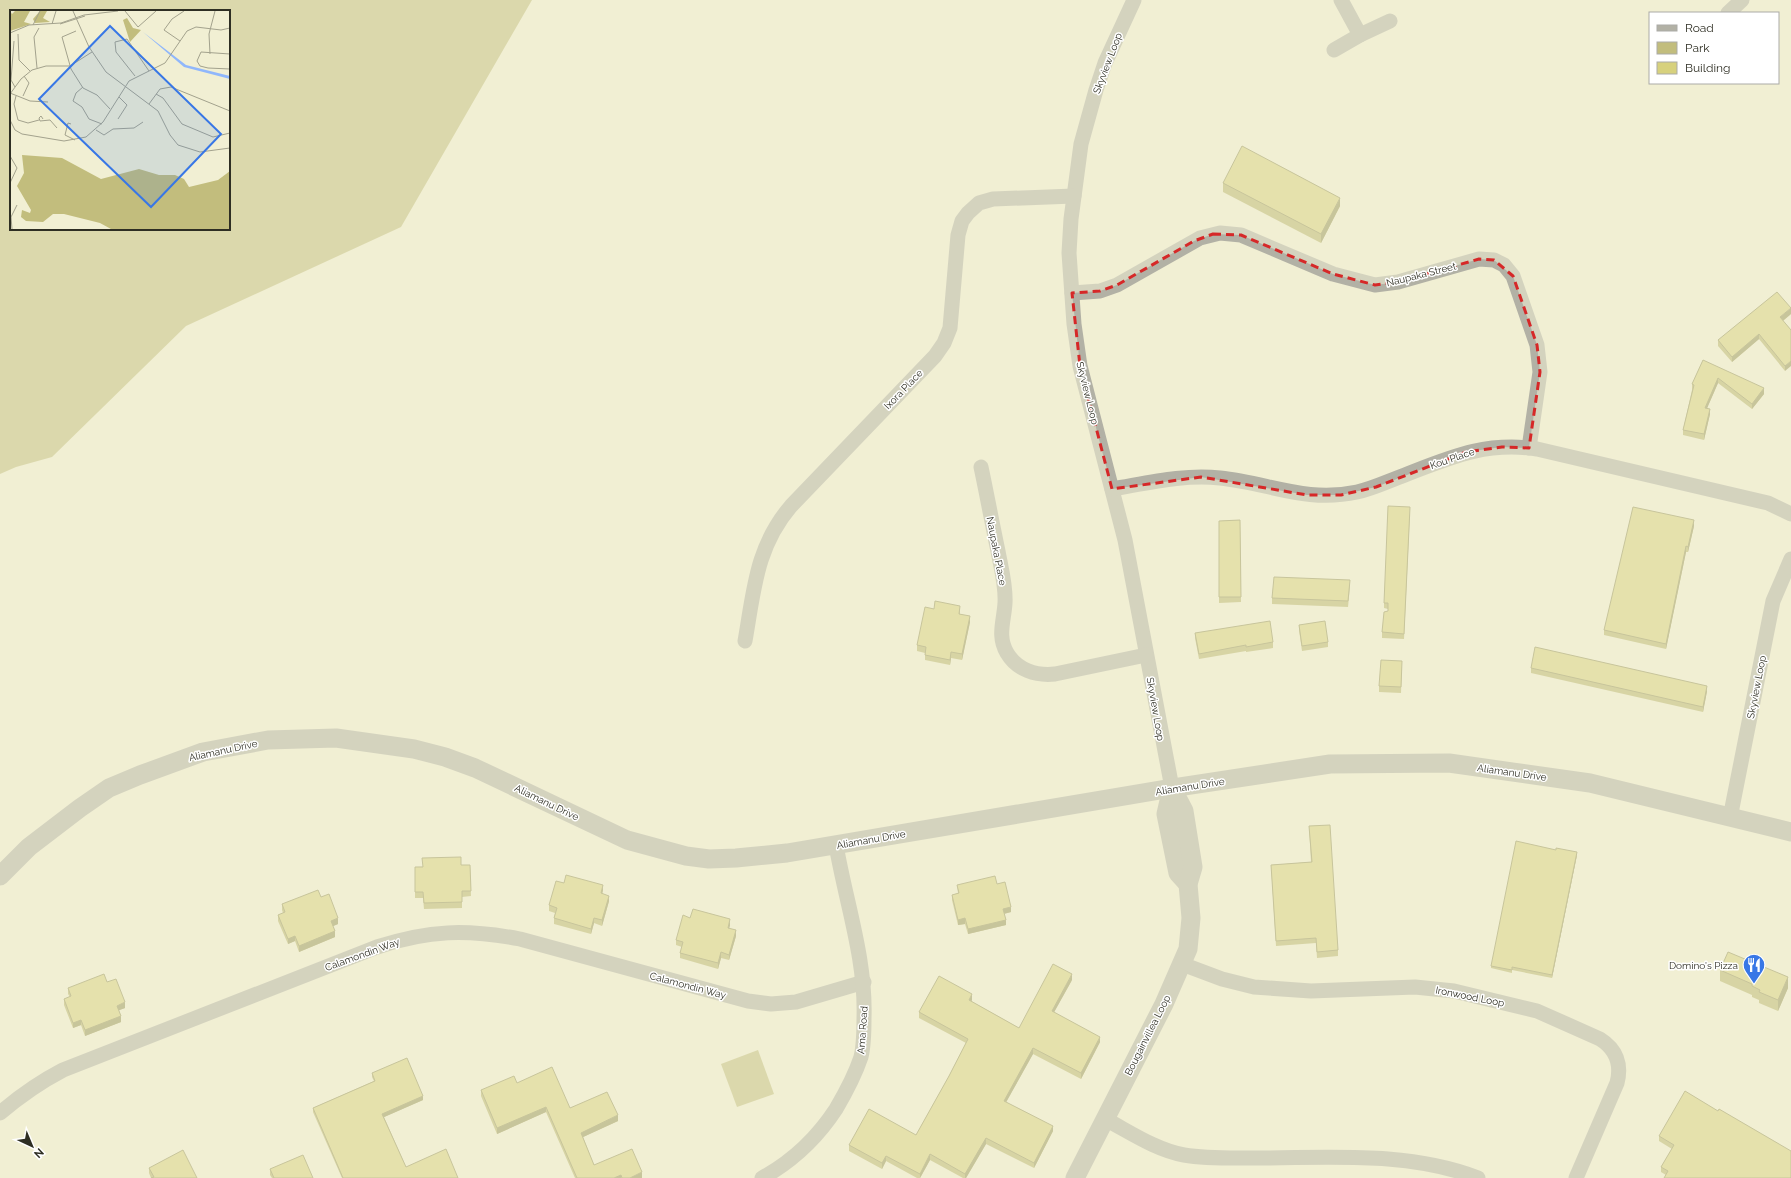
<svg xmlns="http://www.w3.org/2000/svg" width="1791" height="1178" font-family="Raleway,sans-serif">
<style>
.green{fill:#c2bd7d;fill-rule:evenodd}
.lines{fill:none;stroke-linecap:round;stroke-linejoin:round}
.minor{stroke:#b2b1a5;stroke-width:15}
.tertiary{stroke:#b2b1a5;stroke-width:19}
.wall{fill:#b9b46c}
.shaded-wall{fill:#969258}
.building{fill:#d7d17d;stroke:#969258}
.marked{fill:none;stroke:#d62828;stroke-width:3;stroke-dasharray:8 5;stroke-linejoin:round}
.labels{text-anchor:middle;stroke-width:3;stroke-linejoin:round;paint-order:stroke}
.street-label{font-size:10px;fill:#2e2e23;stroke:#fff}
.poi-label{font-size:10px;fill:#2e2e23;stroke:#fff;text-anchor:end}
.inset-road{fill:none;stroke:#a3a28d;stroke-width:1}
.view{fill:#3877e6;fill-opacity:0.15;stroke:#3877e6;stroke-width:2}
.inset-edge{fill:none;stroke:#2e2e23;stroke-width:2}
</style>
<rect width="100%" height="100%" fill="#f1efd3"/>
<g class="green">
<path d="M0,0H532L401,227L186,326L52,457L16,467L0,474ZM11,11H229V229H11Z"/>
<polygon points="758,1050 774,1094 737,1107 721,1064"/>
</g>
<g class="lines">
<g class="minor">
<polyline points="1134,0 1105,63 1096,90 1081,144 1071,219 1069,253 1074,324 1080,366 1125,540 1172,788"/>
<polyline points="1728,13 1742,0"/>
<polyline points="1360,35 1390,21"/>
<polyline points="1334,50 1360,35 1341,0"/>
<polyline points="1072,293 1100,291 1117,285 1200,238 1220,233 1241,235 1333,274 1375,285 1398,282 1479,259 1494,260 1504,265 1513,276 1537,345 1540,372 1529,448"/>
<path d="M981,467C987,495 992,523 998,551C1001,568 1006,585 1005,603C1004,621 997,636 1007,653C1017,670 1036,676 1055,674L1146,655"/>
<path d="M1112,489C1148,483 1184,474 1220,478C1269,483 1306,503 1357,492C1371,489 1384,483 1397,478C1447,459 1483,441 1537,449L1768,503L1791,514"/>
<path d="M745,641C754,590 756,547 791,506L935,356L944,343L950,328L958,235L962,221L968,213L979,203L993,199L1074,196"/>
<polyline points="1730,818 1773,601 1791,559"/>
<path d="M1182,964L1222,979L1254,987L1311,991L1415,987L1454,991L1537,1011L1600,1039C1616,1049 1622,1064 1617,1083L1576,1178"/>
<path d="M0,1113C20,1096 40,1082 63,1070L377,947C429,930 466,929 520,939L748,1001L771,1004L796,1002L864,982"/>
<path d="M1105,1119C1130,1132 1156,1150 1184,1155C1208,1159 1233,1158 1257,1158C1331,1158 1408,1151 1478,1178"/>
<path d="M762,1178C793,1161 817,1138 836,1109C846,1092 855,1075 861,1057C864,1045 864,1030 864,1018C866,959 846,903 836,845"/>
</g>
<g class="tertiary">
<polyline points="1172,788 1166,814 1178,873 1188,884"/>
<polyline points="0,876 29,847 80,808 109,788 140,775 203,752 268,740 336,738 414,749 445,757 475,768 627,840 686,856 709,859 736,858 787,853 1172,788 1330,764 1449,763 1590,783 1791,832"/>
<polyline points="1075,1178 1164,1004 1188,949 1191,918 1188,884 1193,867 1184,811 1172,788"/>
</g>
</g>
<g class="wall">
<polygon points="1223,183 1340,206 1321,243 1223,192"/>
<polygon points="1791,314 1783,321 1791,330 1785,371 1759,339 1732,362 1718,346 1718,340"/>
<polygon points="1703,360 1764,394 1752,409 1718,383 1707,408 1710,414 1704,440 1683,435 1683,430 1692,390 1692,384"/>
<polygon points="1410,513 1404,639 1382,638 1382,632 1388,611 1388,609 1384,608 1384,603"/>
<polygon points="1240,520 1241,602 1219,603 1219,521"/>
<polygon points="1694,526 1688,552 1686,552 1666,649 1604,635 1604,630"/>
<polygon points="1350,586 1348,607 1272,604 1272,598"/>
<polygon points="934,609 960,611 960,614 970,622 962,660 951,658 950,665 925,660 925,653 917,651 917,645"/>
<polygon points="1299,625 1328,642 1328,647 1302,651 1299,630"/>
<polygon points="1195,633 1273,642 1273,648 1246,652 1246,651 1199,659 1195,638"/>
<polygon points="1402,667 1401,693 1379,692 1379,686"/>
<polygon points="1531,668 1707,691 1703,712 1531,673"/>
<polygon points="1309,826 1338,950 1338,956 1317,958 1316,943 1276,946 1271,865 1311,862"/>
<polygon points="1577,855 1552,978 1512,970 1512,973 1491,968 1491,966"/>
<polygon points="470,865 471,896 462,897 462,908 424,909 423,898 415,898 415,867"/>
<polygon points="997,884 1011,912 1004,914 1006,925 968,934 965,924 958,925 952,900 952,895 958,893 957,885"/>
<polygon points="603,890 602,894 609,901 602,926 594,923 591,934 554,924 554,918 555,913 549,911 549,905"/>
<polygon points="321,897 338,924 333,926 335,937 299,952 295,941 288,944 278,921 278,915 283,913 282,910 282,904"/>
<polygon points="690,918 730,925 729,928 736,936 729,960 721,958 718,969 680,958 680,953 682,947 676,945 676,940"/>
<polygon points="1720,970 1788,988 1778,1011 1759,1003 1759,1000 1752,997 1752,995 1720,981"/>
<polygon points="1072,980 1054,1012 1100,1042 1081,1079 1033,1054 1006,1102 1053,1131 1034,1168 986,1144 966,1178 963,1178 930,1160 920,1178 917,1178 886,1161 882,1169 849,1151 849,1145 916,1135 949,1076 966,1043 919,1018 919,1012 972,1000 971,1001 1019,1028"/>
<polygon points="107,982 125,1008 119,1010 121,1022 85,1036 81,1025 73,1028 64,1005 64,999 70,997 68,994 68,988"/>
<polygon points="372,1073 423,1100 384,1117 406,1167 458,1178 342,1178 313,1112 313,1108 374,1081 372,1077"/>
<polygon points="517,1083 570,1108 618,1121 583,1137 594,1165 642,1178 575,1178 546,1112 497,1134 481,1096 481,1090"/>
<polygon points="1718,1111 1666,1175 1661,1172 1661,1167 1672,1149 1659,1141 1659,1136"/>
<polygon points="149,1168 197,1178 151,1178 149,1173"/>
<polygon points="270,1169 313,1178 272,1178 270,1175"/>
</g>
<g class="shaded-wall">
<polygon points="1340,198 1340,206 1321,243 1321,234"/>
<polygon points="1791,308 1791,314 1780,323 1780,317"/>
<polygon points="1759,334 1759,339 1732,362 1732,357"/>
<polygon points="1791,361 1791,366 1785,371 1785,366"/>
<polygon points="1718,378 1718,383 1705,413 1705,408"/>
<polygon points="1764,388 1764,394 1752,409 1752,404"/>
<polygon points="1710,409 1710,414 1704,440 1704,434"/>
<polygon points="1694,520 1694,526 1688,552 1688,547"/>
<polygon points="1686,546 1686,552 1666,649 1666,644"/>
<polygon points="970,616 970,622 962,660 962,654"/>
<polygon points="951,652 951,658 950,665 950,660"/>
<polygon points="1707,686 1707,691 1703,712 1703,707"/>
<polygon points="1577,852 1577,855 1552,978 1552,975"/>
<polygon points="603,885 603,890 601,899 601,893"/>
<polygon points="609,896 609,901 602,926 602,920"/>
<polygon points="1011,907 1011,912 1003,914 1003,909"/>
<polygon points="338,918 338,924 331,927 331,921"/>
<polygon points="594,918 594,923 591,934 591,929"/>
<polygon points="965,918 965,924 958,925 958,920"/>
<polygon points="730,919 730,925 728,933 728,928"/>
<polygon points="1006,920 1006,925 968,934 968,929"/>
<polygon points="736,930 736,936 729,960 729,955"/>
<polygon points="335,931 335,937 299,952 299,946"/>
<polygon points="295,936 295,941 288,944 288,939"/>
<polygon points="721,952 721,958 718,969 718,963"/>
<polygon points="1072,974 1072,980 1052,1016 1052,1011"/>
<polygon points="1788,977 1788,988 1778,1011 1778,1000"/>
<polygon points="972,994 972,1000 969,1006 969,1000"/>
<polygon points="125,1002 125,1008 117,1011 117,1006"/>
<polygon points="121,1016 121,1022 85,1036 85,1030"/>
<polygon points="81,1020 81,1025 73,1028 73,1023"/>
<polygon points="1100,1037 1100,1042 1081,1079 1081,1073"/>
<polygon points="1033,1048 1033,1054 1004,1106 1004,1101"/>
<polygon points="423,1096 423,1100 382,1118 382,1114"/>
<polygon points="546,1107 546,1112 497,1134 497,1128"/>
<polygon points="618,1115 618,1121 581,1138 581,1133"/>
<polygon points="1053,1126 1053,1131 1034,1168 1034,1163"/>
<polygon points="986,1138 986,1144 966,1178 965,1178 965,1174"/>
<polygon points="930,1154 930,1160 920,1178 920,1174"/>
<polygon points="886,1156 886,1161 882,1169 882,1163"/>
<polygon points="642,1172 642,1178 630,1178"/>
<polygon points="621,1175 621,1178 614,1178"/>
</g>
<g class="building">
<polygon points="1242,146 1340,198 1321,234 1223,183"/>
<polygon points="1777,292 1791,308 1780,317 1791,330 1791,361 1785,366 1759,334 1732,357 1718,340"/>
<polygon points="1703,360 1764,388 1752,404 1718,378 1705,408 1710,409 1704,434 1683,430 1694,385 1692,384"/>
<polygon points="1388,506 1410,507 1404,634 1382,632 1384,612 1388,611 1388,603 1384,603"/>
<polygon points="1633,507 1694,520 1688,547 1686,546 1666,644 1604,630"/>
<polygon points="1240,520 1241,597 1219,597 1219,521"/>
<polygon points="1274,577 1350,580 1348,601 1272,598"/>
<polygon points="935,601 960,606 959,614 970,616 962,654 951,652 950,660 925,655 926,647 917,645 925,607 934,609"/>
<polygon points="1270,621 1273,642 1246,647 1246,645 1199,654 1195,633"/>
<polygon points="1325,621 1328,642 1302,646 1299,625"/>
<polygon points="1535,647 1707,686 1703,707 1531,668"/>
<polygon points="1381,660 1402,661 1401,687 1379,686"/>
<polygon points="1330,825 1338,950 1317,952 1316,938 1276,941 1271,865 1312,862 1309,826"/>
<polygon points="1516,841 1556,850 1556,848 1577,852 1552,975 1512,967 1512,970 1491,966"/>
<polygon points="461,857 461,865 470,865 471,891 462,891 462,902 424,903 423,892 415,892 415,867 423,867 422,858"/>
<polygon points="566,875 603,885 601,893 609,896 602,920 594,918 591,929 554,918 557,908 549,905 556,881 564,883"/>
<polygon points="995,876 997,884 1005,882 1011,907 1003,909 1006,920 968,929 965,918 958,920 952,895 959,893 957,885"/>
<polygon points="318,890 321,897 329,894 338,918 331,921 335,931 299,946 295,936 288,939 278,915 285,912 282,904"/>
<polygon points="693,909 730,919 728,928 736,930 729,955 721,952 718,963 680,953 683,942 676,940 683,915 690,918"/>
<polygon points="1728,952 1788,977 1778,1000 1759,992 1760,990 1752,986 1752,984 1720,970"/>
<polygon points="1053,964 1072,974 1052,1011 1100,1037 1081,1073 1033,1048 1004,1101 1053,1126 1034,1163 986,1138 965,1174 930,1154 920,1174 886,1156 882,1163 849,1145 869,1109 916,1135 949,1076 968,1039 919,1012 939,976 972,994 969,1000 1019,1028"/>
<polygon points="104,974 107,982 116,979 125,1002 117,1006 121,1016 85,1030 81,1020 73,1023 64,999 71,996 68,988"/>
<polygon points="407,1058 423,1096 382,1114 406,1167 446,1149 458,1178 343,1178 313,1108 375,1081 372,1073"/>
<polygon points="552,1067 570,1108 607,1092 618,1115 581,1133 594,1165 632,1149 642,1172 630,1178 622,1178 621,1175 614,1178 577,1178 546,1107 497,1128 481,1090 514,1076 517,1083"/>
<polygon points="1685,1091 1718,1111 1719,1109 1791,1151 1791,1178 1664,1178 1668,1171 1661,1167 1674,1145 1659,1136"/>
<polygon points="183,1150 197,1178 151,1178 154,1177 149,1168"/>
<polygon points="303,1155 313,1178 274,1178 270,1169"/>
</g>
<path d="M0 0H1791V1178H0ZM1213,234L1241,235L1333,274L1375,285L1398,282L1479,259L1494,260L1513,276L1537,345L1540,372L1529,448L1502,447L1466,452L1376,487L1341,495H1307L1201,477L1112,489L1080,366L1072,293L1100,291L1117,285L1194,241Z" fill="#f1efd3" fill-opacity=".55" fill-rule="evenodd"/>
<path class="marked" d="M1213,234L1241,235L1333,274L1375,285L1398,282L1479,259L1494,260L1513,276L1537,345L1540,372L1529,448L1502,447L1466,452L1376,487L1341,495H1307L1201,477L1112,489L1080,366L1072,293L1100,291L1117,285L1194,241Z"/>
<defs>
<g id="restaurant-pin" transform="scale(1.15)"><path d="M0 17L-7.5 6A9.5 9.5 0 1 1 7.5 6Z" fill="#3877e6" stroke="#fff"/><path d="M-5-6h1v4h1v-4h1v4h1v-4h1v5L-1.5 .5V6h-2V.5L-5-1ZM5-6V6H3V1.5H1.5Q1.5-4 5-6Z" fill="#fff"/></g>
</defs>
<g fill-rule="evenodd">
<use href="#restaurant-pin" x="1754" y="965"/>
</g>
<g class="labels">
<g class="street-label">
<text transform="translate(1107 63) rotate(-69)" y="4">Skyview Loop</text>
<text transform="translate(1421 274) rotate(-14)" y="4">Naupaka Street</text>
<text transform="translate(903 389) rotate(-46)" y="4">Ixora Place</text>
<text transform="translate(1088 393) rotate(76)" y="4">Skyview Loop</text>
<text transform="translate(1452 458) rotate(-19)" y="4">Kou Place</text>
<text transform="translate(997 551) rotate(79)" y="4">Naupaka Place</text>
<text transform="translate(1756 687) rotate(-79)" y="4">Skyview Loop</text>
<text transform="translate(1156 709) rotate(80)" y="4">Skyview Loop</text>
<text transform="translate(223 750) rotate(-12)" y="4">Aliamanu Drive</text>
<text transform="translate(1512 772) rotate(8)" y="4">Aliamanu Drive</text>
<text transform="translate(1190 786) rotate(-9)" y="4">Aliamanu Drive</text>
<text transform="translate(547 802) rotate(26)" y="4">Aliamanu Drive</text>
<text transform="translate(871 839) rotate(-10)" y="4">Aliamanu Drive</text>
<text transform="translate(362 954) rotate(-20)" y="4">Calamondin Way</text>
<text transform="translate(688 985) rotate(15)" y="4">Calamondin Way</text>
<text transform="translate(1470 996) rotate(11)" y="4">Ironwood Loop</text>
<text transform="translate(862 1030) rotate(-86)" y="4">Ama Road</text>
<text transform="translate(1147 1035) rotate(-63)" y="4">Bougainvillea Loop</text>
</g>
<g class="poi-label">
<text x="1738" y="969">Domino's Pizza</text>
</g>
</g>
<g transform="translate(10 10)">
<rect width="220" height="220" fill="#f1efd3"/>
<path d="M0,1L2,4L5,1H20L14,12L21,14L0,21ZM30,1H37L33,8L40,12L25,13L23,9ZM117,8L123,18L131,20L120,32L113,10ZM12,145L52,148L91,169L129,159L149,165H165L174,169L179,177L208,170L220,161V219H101L90,213L54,204H43L33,212L16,211L11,207L12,200L20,203L21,200L7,176L14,163Z" fill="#c2bd7d"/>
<path d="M133,22L176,55L220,66V69L174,57Z" fill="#90b7fb"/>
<path class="inset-road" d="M63,1L79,37L96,62L148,101L160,125L168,135L190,142L220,138M115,1L128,17L146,1M42,14L46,1M50,14L75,6M23,15L30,1M66,21L52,27L61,59L73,78L87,85L100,99M0,23L19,15L51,13L74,5L108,1M8,24L9,50L20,61M4,31L1,70L5,77M170,31L154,20L162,9L174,1M200,44L199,24L205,1M220,44L191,42L187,51L190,56L198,58L220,59M27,58L24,27L29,18M125,66L106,42L105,32L117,29L139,61M73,77L66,83L63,91L72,97L79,109L92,114M0,83L20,91L38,92M0,84L11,69L22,60L36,56H60L82,42M146,84L153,88L172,114L203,127L220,123M6,86L4,94L8,110L18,113L29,110M13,86L19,73L14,66M139,94L150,79L161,77L220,101M33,109L31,106L29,108L30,111L40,110L47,118M108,109L117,95L109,87M0,110L5,120L12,124L54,131L76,127L93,112L119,71L155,53L177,21L186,17L211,20L220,18M61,114L58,113L55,125L65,130M86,120L94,125L103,119L124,118L133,112M0,146L7,158L0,173M2,219L1,207L7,195"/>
<path class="view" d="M100,16L211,124L141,197L29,89Z"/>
<rect width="220" height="220" class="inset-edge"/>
</g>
<rect x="1649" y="12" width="130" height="72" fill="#ffffff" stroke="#ababa7"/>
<rect x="1657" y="25" width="20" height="6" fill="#b2b1a5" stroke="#ababa7"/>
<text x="1685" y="32" font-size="12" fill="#2e2e23">Road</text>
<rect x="1657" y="42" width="20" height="12" fill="#c2bd7d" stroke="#ababa7"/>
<text x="1685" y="52" font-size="12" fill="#2e2e23">Park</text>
<rect x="1657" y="62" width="20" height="12" fill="#d7d17d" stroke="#ababa7"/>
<text x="1685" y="72" font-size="12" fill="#2e2e23">Building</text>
<g transform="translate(32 1146) rotate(136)" stroke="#ffffff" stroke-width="3" paint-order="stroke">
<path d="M0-3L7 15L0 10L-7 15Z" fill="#2e2e23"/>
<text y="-6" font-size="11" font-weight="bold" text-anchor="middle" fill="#2e2e23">N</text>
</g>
</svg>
